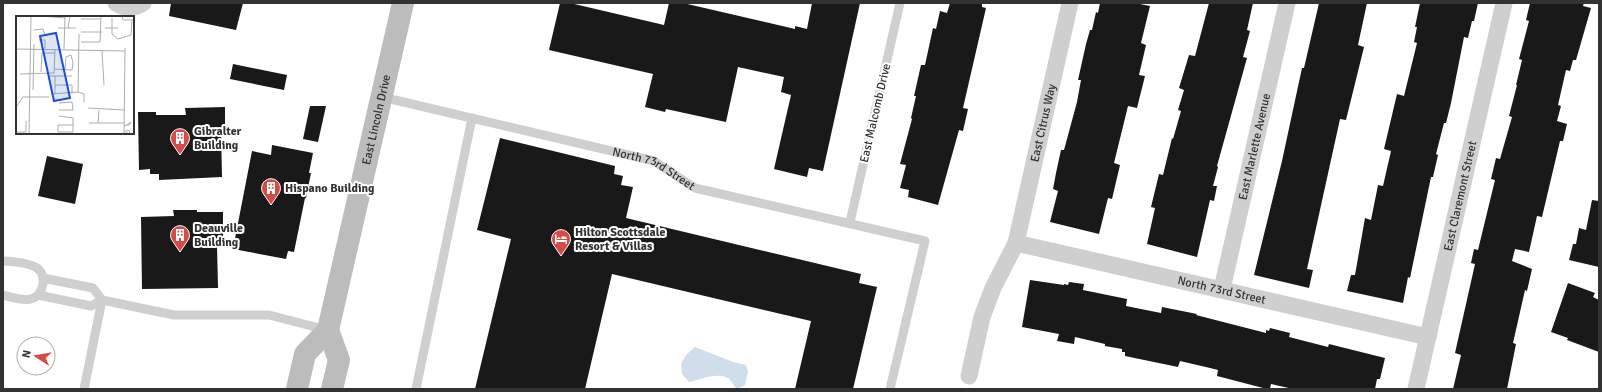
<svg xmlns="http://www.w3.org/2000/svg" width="1602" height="392" font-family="Signika,sans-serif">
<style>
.water{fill:#d0ddea}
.building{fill:#191919}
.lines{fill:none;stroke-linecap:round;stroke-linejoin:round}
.lane{stroke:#cfcfcf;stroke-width:9}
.street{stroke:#cfcfcf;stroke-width:17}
.secondary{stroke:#bcbcbc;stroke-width:22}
.labels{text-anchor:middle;stroke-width:4;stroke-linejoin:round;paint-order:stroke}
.street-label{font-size:12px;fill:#323232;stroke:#fff}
.poi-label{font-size:12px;font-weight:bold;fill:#323232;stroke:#fff;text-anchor:start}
.inset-road{fill:none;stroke:#adadad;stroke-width:1}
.view{fill:#1d4ed8;fill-opacity:0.15;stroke:#1d4ed8;stroke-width:2}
.inset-edge{fill:none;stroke:#323232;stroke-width:2}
</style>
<rect width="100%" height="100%" fill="#fff"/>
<path class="water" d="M695,347L733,362L746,365L748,372L745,385L737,389C734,386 731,380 728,378C716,372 701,380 689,382L682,374L681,364L686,355Z"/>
<g class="building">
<polygon points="171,3 243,3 236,30 169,16"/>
<polygon points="560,3 570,3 664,25 669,3 683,3 795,29 795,26 807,29 812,3 860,3 823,171 809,168 807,177 774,169 791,95 781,92 784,77 738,67 726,122 666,109 665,112 645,107 653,74 549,50"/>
<polygon points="950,3 982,3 982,7 986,8 963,108 968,109 963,131 959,130 938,205 908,197 909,190 900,188 906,165 900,164 912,119 911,118 916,96 914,96 921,65 925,65 933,28 936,29 940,11 947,13"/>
<polygon points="1100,3 1135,3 1150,6 1141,43 1146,45 1139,75 1145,76 1137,108 1128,106 1114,163 1120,165 1112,199 1108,198 1099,234 1050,222 1058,191 1053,189 1056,173 1061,150 1064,150 1077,102 1081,80 1078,80 1086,44 1090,30 1092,30 1096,12 1098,13"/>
<polygon points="1209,3 1253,3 1247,30 1250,31 1243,57 1247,58 1217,166 1218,167 1213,186 1217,186 1214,201 1210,200 1197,257 1147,244 1155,208 1151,207 1159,174 1163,175 1172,138 1173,139 1181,111 1178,110 1184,90 1179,88 1189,55 1195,56"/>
<polygon points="1319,3 1367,3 1358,45 1364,47 1346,120 1340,119 1307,269 1313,270 1309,288 1254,275 1282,161 1302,68 1304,68"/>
<polygon points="1420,3 1478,3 1474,21 1472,21 1468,38 1464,37 1451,103 1446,123 1444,123 1436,154 1438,155 1433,177 1431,177 1410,278 1408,277 1403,303 1347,291 1351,275 1355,275 1365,218 1371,220 1378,185 1383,186 1391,151 1384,149 1397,94 1404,96 1417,43 1414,42 1417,27 1415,27"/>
<polygon points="1530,3 1584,3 1583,6 1591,8 1576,60 1573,60 1570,71 1566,70 1558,105 1561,106 1557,121 1567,124 1563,141 1560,141 1542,217 1537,216 1529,252 1515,249 1512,261 1532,269 1527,291 1525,290 1513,343 1516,344 1507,389 1453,389 1461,355 1455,353 1475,264 1471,263 1474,249 1478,250 1495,180 1491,179 1496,158 1500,159 1512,117 1509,116 1517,85 1516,85 1522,60 1519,59 1529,21 1526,20"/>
<polygon points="233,64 287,75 284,90 230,79"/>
<polygon points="310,106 326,106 318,142 303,139"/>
<polygon points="225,107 225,132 221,132 222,177 159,180 159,174 150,174 150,169 139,170 138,112 156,112 156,115 186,115 185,108"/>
<polygon points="500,138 615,166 614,174 623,176 621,185 633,187 626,218 861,274 859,283 877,287 853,389 795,389 811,321 612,274 585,389 475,389 511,239 477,230"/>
<polygon points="272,145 313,153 309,173 311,173 306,198 305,198 294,252 288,251 286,259 233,249 252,151 271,155"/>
<polygon points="47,156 83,164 75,204 38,196"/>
<polygon points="1592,200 1599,201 1599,267 1569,260 1573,244 1576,244 1579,228 1586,230"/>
<polygon points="173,210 197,210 197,212 223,212 223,247 217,246 218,288 142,289 141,217 174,216"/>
<polygon points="1030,280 1064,285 1064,284 1068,285 1069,282 1084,284 1083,290 1127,299 1126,306 1161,313 1162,307 1197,314 1196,315 1266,333 1266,330 1269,331 1270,328 1290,333 1289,337 1328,347 1329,344 1385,358 1380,379 1377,379 1375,389 1293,389 1271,384 1270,389 1267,389 1217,376 1218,370 1210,368 1180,361 1178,367 1125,356 1125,352 1122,352 1122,349 1105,346 1105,344 1075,337 1074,344 1057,341 1059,334 1022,327"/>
<polygon points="1568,283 1595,293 1593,297 1599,300 1599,352 1567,340 1568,338 1551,332"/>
</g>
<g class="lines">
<g class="lane">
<path id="s1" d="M382,97L654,161L695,188L925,241L890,389"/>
<polyline points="850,222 900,3"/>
<path d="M3,261C11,261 30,263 37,268C48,276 43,296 31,299C23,301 11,297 3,295"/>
<polyline points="38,295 91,306 102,300 93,288 43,278"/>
<polyline points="84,389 102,300 174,315 269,315 327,330"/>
<polyline points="416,389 472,118"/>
</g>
<g class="street">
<path d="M116,3C125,9 134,9 143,3"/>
<path id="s2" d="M1016,243L1428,337"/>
<path id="s3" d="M1222,289L1287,3"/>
<path id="s4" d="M969,376L982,317L993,288L1016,243L1070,3"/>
<path id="s5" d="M1416,389L1504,3"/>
</g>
<g class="secondary">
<polyline points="328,330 339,360 332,389"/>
<path id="s6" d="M297,389L305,354L328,330L403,3"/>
</g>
</g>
<defs>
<g id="building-pin" transform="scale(1)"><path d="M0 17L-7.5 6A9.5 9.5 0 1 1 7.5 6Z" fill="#d54c47" stroke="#fff"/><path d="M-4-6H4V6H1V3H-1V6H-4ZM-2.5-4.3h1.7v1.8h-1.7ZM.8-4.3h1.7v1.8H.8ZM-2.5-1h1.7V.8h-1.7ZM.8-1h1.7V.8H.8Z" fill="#fff"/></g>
<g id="hotel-pin" transform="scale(1)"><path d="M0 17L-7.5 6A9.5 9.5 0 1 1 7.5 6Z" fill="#d54c47" stroke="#fff"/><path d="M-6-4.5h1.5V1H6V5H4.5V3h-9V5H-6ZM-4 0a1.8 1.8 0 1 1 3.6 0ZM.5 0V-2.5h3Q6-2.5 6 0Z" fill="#fff"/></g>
</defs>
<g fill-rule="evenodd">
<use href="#building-pin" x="180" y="138"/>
<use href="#building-pin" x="271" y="188"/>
<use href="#building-pin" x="180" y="235"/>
<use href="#hotel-pin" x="561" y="239"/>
</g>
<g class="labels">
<g class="street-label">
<text transform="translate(875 113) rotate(-77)" y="4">East Malcomb Drive</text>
<text dy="4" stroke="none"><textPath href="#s6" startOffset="285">East Lincoln Drive</textPath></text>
<text dy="4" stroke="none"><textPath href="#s4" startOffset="265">East Citrus Way</textPath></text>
<text dy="4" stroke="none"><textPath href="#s3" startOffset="146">East Marlette Avenue</textPath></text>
<text dy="4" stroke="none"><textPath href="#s1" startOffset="282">North 73rd Street</textPath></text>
<text dy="4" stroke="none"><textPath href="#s5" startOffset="198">East Claremont Street</textPath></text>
<text dy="4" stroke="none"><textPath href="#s2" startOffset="211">North 73rd Street</textPath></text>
</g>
<g class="poi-label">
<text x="194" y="135">Gibralter<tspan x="194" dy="14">Building</tspan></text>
<text x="285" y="192">Hispano Building</text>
<text x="194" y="232">Deauville<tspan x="194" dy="14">Building</tspan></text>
<text x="575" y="236">Hilton Scottsdale<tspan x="575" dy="14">Resort &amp; Villas</tspan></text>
</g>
</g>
<g transform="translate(16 16)">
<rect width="118" height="118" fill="#fff"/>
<path class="inset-road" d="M26,0L49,2M88,0H102M106,0L107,4H118M96,2V18L102,23L115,19L116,4M65,3H84M42,12H60M52,12L54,0M89,12H102M18,14L27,13L29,19M65,16H86M23,24H29V33M65,26H84L85,0M0,33L109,35M48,33L49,0M86,35L88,69M38,53L56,54L57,47L55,39L50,41L49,54M25,56L26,37H39M4,58L38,57L39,33M33,60H56M39,69H56V78M17,74L18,28M62,76L68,78V86M35,78L62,76L63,18M39,78V60M43,87L56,86L57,94H43M0,91L7,81H33M72,92L108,94M43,100L57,102V116H42V109H57M73,107H108M82,107L83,94M108,110L111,109H112L114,108L115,106L111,109M0,116H10V105M108,116L112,114L114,115L113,118L110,116M13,118L15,0M108,118L109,32"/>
<path class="view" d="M40,17L54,82L38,85L24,20Z"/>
<rect width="118" height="118" class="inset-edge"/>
</g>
<rect width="1602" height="392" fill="none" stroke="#323232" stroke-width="8"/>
<g transform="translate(36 356) rotate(282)"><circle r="19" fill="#ffffff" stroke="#adadad"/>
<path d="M0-3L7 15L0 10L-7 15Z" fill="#d54c47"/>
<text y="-6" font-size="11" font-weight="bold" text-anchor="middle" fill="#323232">N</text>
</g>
</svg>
